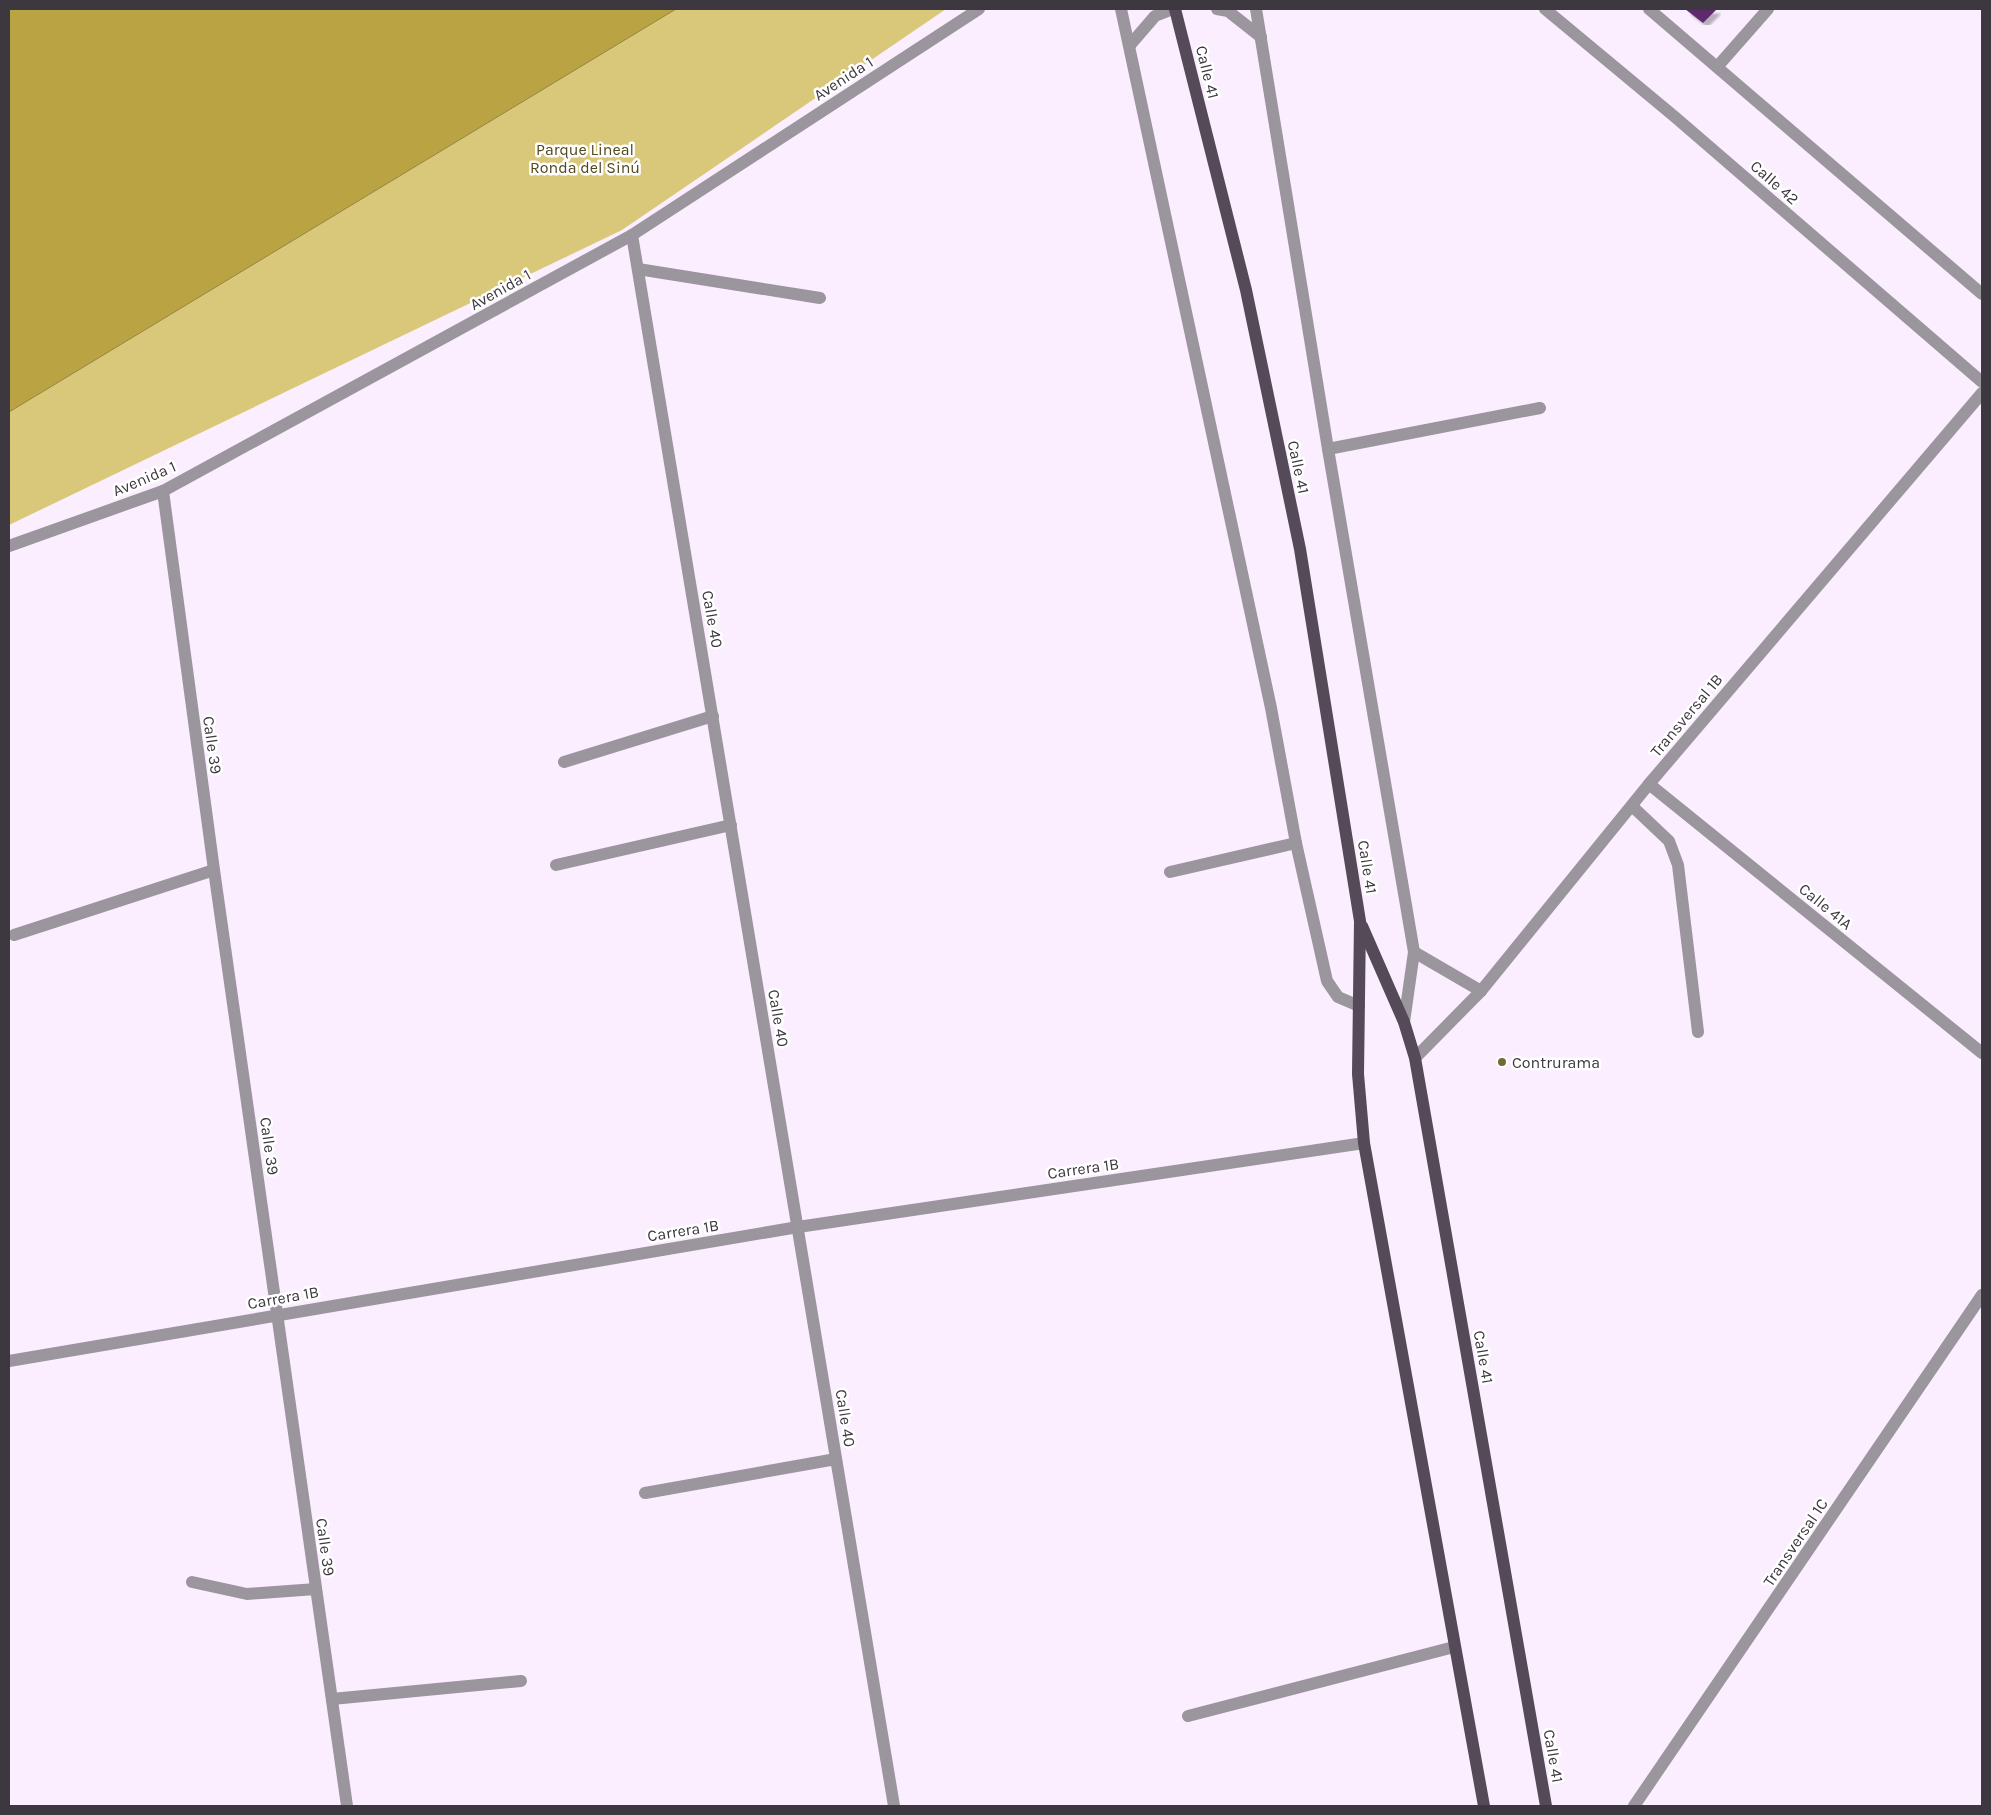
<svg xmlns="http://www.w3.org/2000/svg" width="1991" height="1815" font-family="Karla,sans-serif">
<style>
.green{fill:#dac87a}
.water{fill:#b9a342;stroke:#948341}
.building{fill:#5d2b6d;filter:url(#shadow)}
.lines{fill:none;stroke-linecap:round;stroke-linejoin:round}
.minor{stroke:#9b959e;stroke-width:12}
.major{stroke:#544a58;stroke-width:12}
.poi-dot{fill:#746835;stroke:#fff;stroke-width:2}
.labels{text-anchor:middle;stroke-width:5;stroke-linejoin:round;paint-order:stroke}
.street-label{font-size:16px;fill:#3d383f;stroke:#fff}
.park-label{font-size:16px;fill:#51481f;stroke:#fff}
.poi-label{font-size:16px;fill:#3d383f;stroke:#fff;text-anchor:start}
</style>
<defs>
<filter id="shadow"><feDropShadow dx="4.5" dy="4.5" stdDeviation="1" flood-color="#0004"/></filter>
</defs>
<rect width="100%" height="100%" fill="#faeeff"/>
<polygon class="green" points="676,9 946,9 622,230 9,525 9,412"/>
<polygon class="water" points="9,9 676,9 9,412"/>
<polygon class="building" points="1685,9 1717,9 1703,23"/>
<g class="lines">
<g class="minor">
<polyline points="1121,9 1271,708 1296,843 1327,981 1338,997 1359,1006"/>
<polyline points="1217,9 1228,11 1261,37"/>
<polyline points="1256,9 1328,449 1414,952 1404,1022"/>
<polyline points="1545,9 1675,117 1982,382"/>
<polyline points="1649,9 1982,294"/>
<polyline points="1130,45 1155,16 1173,9"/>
<polyline points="1717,67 1768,9"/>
<polyline points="632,235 894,1806"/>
<polyline points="638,269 820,298"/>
<polyline points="1328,449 1540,408"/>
<polyline points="163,491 214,870 347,1806"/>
<polyline points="9,546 163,491 632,235 979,9"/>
<polyline points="564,762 713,716"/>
<polyline points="1649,784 1982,1053"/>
<polyline points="1632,806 1669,841 1678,865 1698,1032"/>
<polyline points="556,865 731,825"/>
<polyline points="1170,872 1296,843"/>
<polyline points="14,935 214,870"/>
<polyline points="1414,952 1481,991"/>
<polyline points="1415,1058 1481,991 1649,784 1982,393"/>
<polyline points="9,1361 798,1227 1364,1143"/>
<polyline points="645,1493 836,1459"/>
<polyline points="192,1582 247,1594 316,1589"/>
<polyline points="332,1699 521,1681"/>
<polyline points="1188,1716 1454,1647"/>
<polyline points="1634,1806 1982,1295"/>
</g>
<g class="major">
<polyline points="1175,9 1246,290 1300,549 1360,921 1358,1074 1364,1143 1484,1806"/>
<polyline points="1362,926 1404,1022 1415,1058 1546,1806"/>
</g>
</g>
<circle class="poi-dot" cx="1502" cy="1062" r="5"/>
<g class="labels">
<g class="street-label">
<text transform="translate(1208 72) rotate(76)" y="6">Calle 41</text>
<text transform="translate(843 78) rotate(-33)" y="6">Avenida 1</text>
<text transform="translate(1775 182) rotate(41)" y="6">Calle 42</text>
<text transform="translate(500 289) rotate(-29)" y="6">Avenida 1</text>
<text transform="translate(1299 467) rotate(78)" y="6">Calle 41</text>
<text transform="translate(144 478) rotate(-23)" y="6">Avenida 1</text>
<text transform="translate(713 619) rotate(80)" y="6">Calle 40</text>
<text transform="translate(1686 715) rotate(-50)" y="6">Transversal 1B</text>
<text transform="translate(213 745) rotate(82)" y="6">Calle 39</text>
<text transform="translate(1368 867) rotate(81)" y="6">Calle 41</text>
<text transform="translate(1826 906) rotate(39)" y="6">Calle 41A</text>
<text transform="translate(779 1018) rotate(80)" y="6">Calle 40</text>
<text transform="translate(270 1146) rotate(82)" y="6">Calle 39</text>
<text transform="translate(1083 1168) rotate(-8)" y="6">Carrera 1B</text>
<text transform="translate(683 1230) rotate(-9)" y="6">Carrera 1B</text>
<text transform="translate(283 1297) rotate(-10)" y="6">Carrera 1B</text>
<text transform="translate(1484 1357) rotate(80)" y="6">Calle 41</text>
<text transform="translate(846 1418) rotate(81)" y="6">Calle 40</text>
<text transform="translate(1795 1542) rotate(-56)" y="6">Transversal 1C</text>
<text transform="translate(326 1547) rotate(82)" y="6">Calle 39</text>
<text transform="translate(1554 1756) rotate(80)" y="6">Calle 41</text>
</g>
<g class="park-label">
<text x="585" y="155">Parque Lineal<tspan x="585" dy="18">Ronda del Sinú</tspan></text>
</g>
<g class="poi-label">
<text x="1512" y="1068">Contrurama</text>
</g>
</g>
<rect width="1991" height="1815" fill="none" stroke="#3d383f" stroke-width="20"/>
</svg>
